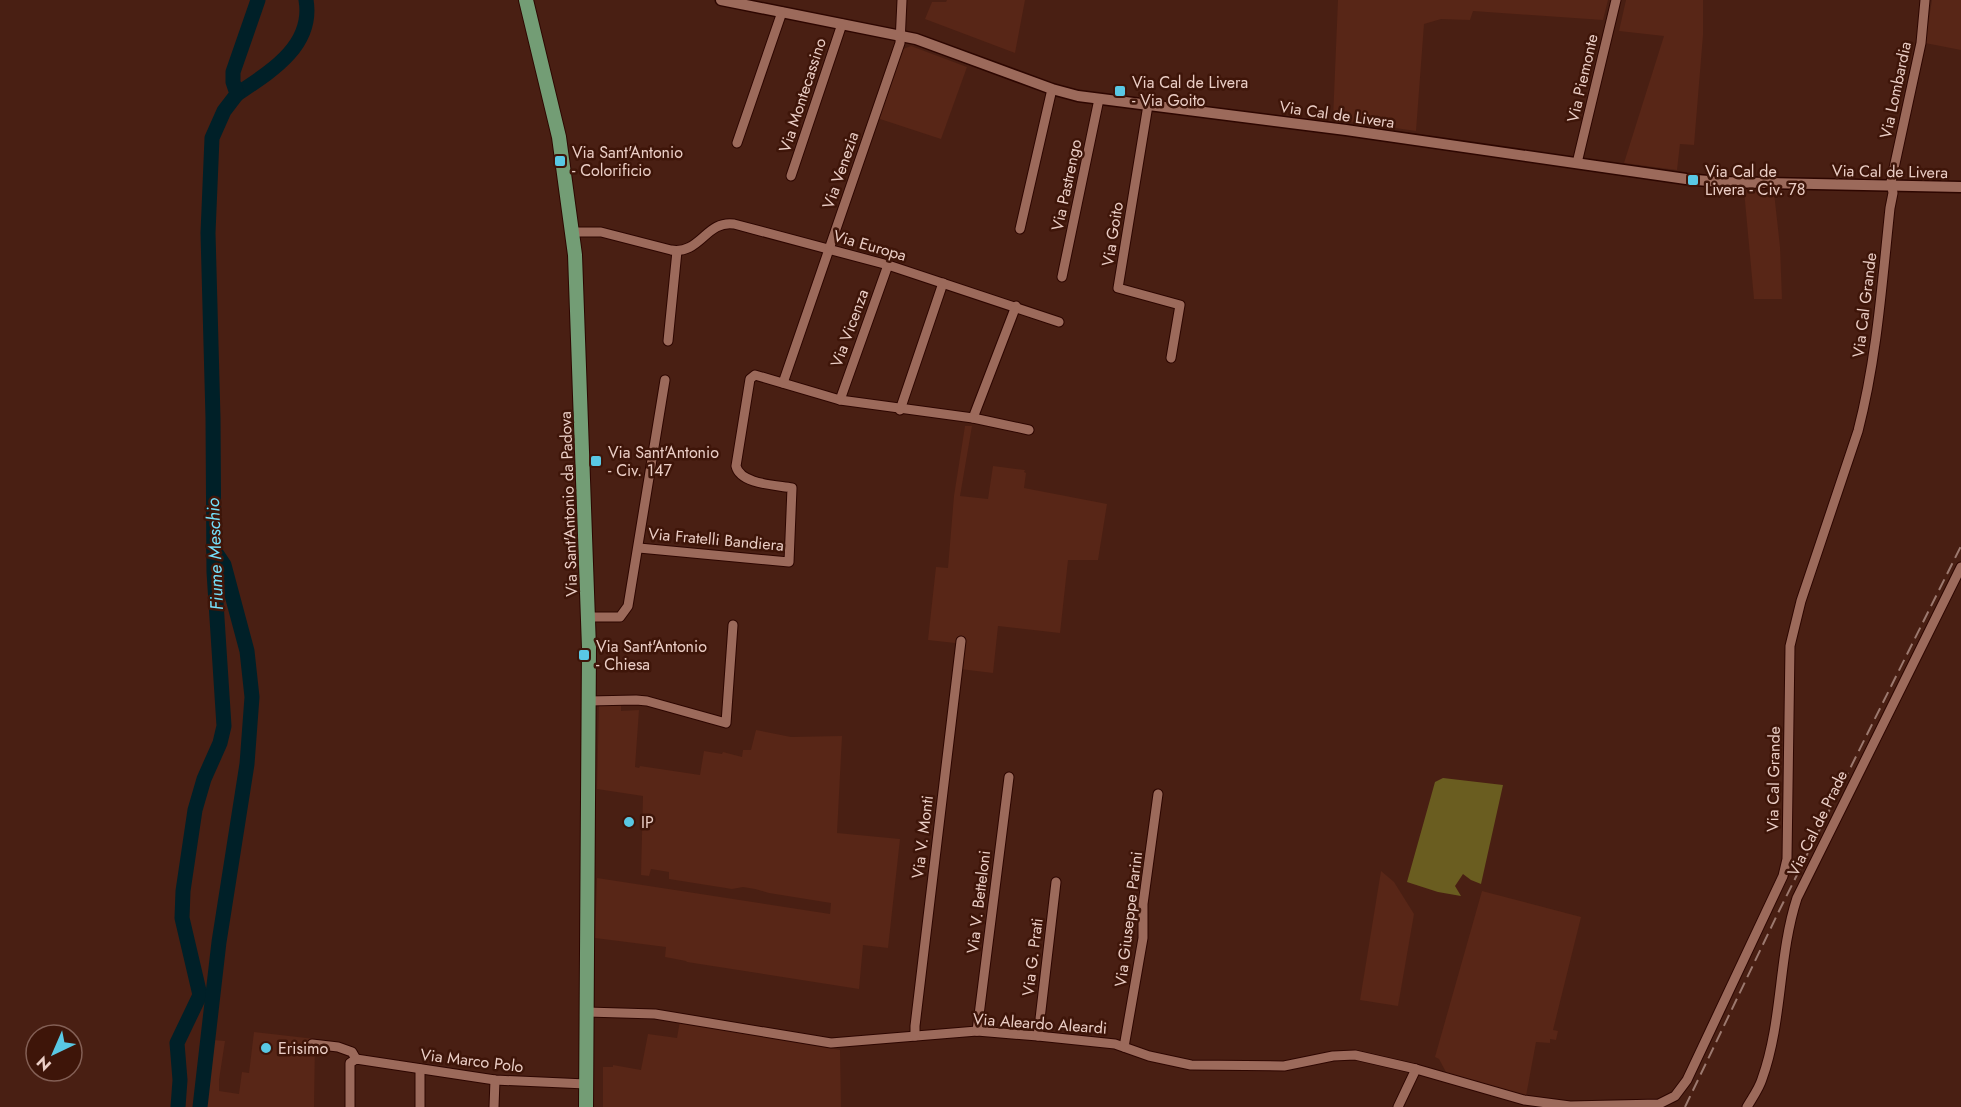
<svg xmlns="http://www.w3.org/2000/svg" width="1961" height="1107" font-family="Jost,sans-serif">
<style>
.built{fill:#582617}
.forest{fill:#6a5d20}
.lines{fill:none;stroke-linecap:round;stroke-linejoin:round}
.river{stroke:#002028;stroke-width:15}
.minor-casing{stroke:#2d0600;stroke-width:11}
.tertiary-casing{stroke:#2d0600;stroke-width:13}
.primary-casing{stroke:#2d0600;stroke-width:16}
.minor{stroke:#9c6a5b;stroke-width:9}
.tertiary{stroke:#9c6a5b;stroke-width:10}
.primary{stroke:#739d75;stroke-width:14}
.rail{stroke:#9c796f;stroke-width:2;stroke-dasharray:12 6;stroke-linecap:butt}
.poi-dot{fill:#59c8e4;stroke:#3e1509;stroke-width:2}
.labels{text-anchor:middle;stroke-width:5;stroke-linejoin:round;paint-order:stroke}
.street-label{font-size:16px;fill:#ebcec6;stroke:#3e1509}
.poi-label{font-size:16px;fill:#ebcec6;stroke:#3e1509;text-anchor:start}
.water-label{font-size:18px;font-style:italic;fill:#74dffa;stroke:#3e1509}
</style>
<rect width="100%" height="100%" fill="#491f13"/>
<g class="built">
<polygon points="947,0 1025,0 1015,53 925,19 932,2 946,2"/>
<polygon points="1338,0 1608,0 1603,20 1473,11 1470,20 1441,19 1424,24 1416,131 1333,119"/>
<polygon points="1626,0 1703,0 1703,35 1694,145 1680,144 1677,170 1624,163 1664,36 1619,31"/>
<polygon points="1932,0 1961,0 1961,50 1925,43"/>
<polygon points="911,46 967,67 941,139 877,118 899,54 903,49"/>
<polygon points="1744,190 1774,192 1780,247 1782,299 1754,299"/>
<polygon points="965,426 972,426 960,496 988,499 993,466 1025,470 1024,472 1026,473 1024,488 1107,504 1098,560 1068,560 1060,633 998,626 993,673 960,669 964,644 928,640 936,567 948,568 954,496"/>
<polygon points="599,702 621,702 621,711 639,710 635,767 639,768 640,766 700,775 704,751 722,754 723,752 742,757 743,750 751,750 756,730 791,737 842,736 837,833 900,839 888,948 863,945 859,989 687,962 686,961 665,957 666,947 595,938 597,878 830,914 831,903 769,893 755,889 743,887 732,889 669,879 669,872 651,869 649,876 641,875 643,796 597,789"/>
<polygon points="1381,871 1394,882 1414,914 1398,1006 1360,1000"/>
<polygon points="1482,891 1581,917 1553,1030 1558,1031 1556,1040 1550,1039 1550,1043 1536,1042 1526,1096 1447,1074 1439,1059 1435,1057"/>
<polygon points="680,1021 840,1050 841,1107 603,1107 603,1067 613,1067 613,1065 641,1070 648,1034 677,1038"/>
<polygon points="254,1032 315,1039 314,1107 206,1107 213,1040 225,1041 219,1080 219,1091 239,1094 242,1072 249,1073"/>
</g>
<polygon class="forest" points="1443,778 1503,785 1481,884 1471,880 1463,874 1455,886 1461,896 1438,892 1407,882 1435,782"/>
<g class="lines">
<g class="river">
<path d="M237,94C270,72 314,46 306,0"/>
<polyline points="178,1107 180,1080 177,1043 200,995 182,918 183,891 195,810 204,779 220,743 224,726 214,572 213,418 208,233 212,138 224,111 237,94 233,82 233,72 258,0"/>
<polyline points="200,1107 219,942 247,764 252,697 247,651 224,565 214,550"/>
</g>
<g class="minor-casing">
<g id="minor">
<polyline points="1148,105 1118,288 1180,305 1171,358"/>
<polyline points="737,143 782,12"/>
<polyline points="1577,163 1616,0"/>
<polyline points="791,176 842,24"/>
<polyline points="1020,229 1052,89"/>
<path d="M573,232H601L671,250C700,255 706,220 734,224L888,265L1059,322"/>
<polyline points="1062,277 1099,99"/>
<polyline points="668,341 677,251"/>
<polyline points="783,383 900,43 902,0"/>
<polyline points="840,400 888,265"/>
<polyline points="900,410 943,283"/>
<polyline points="973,418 1016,306"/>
<path d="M639,548L789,562L792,488C775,485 740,484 736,466L750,379L755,375L840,400L973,418L1029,430"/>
<polyline points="589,617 620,617 628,606 665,380"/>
<polyline points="589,701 636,700 647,701 726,723 733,625"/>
<path d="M587,1012L655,1014L831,1043L977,1031L1038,1036L1115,1044L1149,1056L1191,1065L1284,1066L1333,1056L1355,1055L1416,1069L1524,1100L1570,1106L1659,1104L1675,1096L1687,1080L1783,876L1787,859L1790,646L1801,601L1858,431C1877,358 1882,283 1890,208L1893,193L1891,182L1921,43L1925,0"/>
<polyline points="977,1031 1009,777"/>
<polyline points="915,1036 915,1026 961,641"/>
<polyline points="1038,1036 1056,882"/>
<polyline points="312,1044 338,1047 352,1052 356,1059"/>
<polyline points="1124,1047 1143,938 1143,904 1158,794"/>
<polyline points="420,1069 420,1107"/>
<polyline points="350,1107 350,1063 356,1059 495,1080 586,1084"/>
<polyline points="494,1107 495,1080"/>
<polyline points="1398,1107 1416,1069"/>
<path d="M1747,1107C1752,1098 1759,1089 1762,1079C1783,1021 1778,956 1797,898L1961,567"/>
</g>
</g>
<g class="tertiary-casing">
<polyline id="tertiary" points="721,0 916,39 1052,89 1078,96 1346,130 1686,179 1719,182 1961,187"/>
</g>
<g class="primary-casing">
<polyline id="primary" points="526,0 559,137 575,255 589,648 586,1107"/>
</g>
<use href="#minor" class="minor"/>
<use href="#tertiary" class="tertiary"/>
<use href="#primary" class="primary"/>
<polyline class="rail" points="1685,1107 1779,911 1961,546"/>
</g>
<g class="poi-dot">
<rect x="1114" y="85" width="12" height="12" rx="3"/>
<rect x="554" y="155" width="12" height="12" rx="3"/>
<rect x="1687" y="174" width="12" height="12" rx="3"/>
<rect x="590" y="455" width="12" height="12" rx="3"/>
<rect x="578" y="649" width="12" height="12" rx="3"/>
<circle cx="629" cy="822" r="6"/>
<circle cx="266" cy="1048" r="6"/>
</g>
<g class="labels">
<g class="street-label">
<text transform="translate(1582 78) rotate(-77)" y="6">Via Piemonte</text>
<text transform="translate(1895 90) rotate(-78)" y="6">Via Lombardia</text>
<text transform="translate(802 95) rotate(-72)" y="6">Via Montecassino</text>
<text transform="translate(1337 114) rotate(8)" y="6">Via Cal de Livera</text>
<text transform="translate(840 170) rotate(-71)" y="6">Via Venezia</text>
<text transform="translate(1890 171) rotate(1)" y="6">Via Cal de Livera</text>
<text transform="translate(1066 185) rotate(-78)" y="6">Via Pastrengo</text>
<text transform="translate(1112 234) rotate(-81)" y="6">Via Goito</text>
<text transform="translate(870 245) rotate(16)" y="6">Via Europa</text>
<text transform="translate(1864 305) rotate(-83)" y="6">Via Cal Grande</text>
<text transform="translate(849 328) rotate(-70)" y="6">Via Vicenza</text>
<text transform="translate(568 504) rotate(-92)" y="6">Via Sant'Antonio da Padova</text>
<text transform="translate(716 539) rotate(5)" y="6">Via Fratelli Bandiera</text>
<text transform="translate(1773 779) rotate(-89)" y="6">Via Cal Grande</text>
<text transform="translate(1817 823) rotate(-64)" y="6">Via Cal de Prade</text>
<text transform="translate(922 837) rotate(-83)" y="6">Via V. Monti</text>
<text transform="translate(978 902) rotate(-83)" y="6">Via V. Betteloni</text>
<text transform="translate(1128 919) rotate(-83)" y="6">Via Giuseppe Parini</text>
<text transform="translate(1032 957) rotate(-83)" y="6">Via G. Prati</text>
<text transform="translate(1040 1023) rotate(4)" y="6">Via Aleardo Aleardi</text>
<text transform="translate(472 1060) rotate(7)" y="6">Via Marco Polo</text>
</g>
<g class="poi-label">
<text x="1132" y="88">Via Cal de Livera<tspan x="1132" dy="18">- Via Goito</tspan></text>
<text x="572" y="158">Via Sant'Antonio<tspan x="572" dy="18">- Colorificio</tspan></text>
<text x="1705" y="177">Via Cal de<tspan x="1705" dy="18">Livera - Civ. 78</tspan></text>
<text x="608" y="458">Via Sant'Antonio<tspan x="608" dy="18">- Civ. 147</tspan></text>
<text x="596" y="652">Via Sant'Antonio<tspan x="596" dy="18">- Chiesa</tspan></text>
<text x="641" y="828">IP</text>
<text x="278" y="1054">Erisimo</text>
</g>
<g class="water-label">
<text transform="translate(215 554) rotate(-92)" y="6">Fiume Meschio</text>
</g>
</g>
<g transform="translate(54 1053) rotate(224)"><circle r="28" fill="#3e1509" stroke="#835f55" stroke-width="1.5"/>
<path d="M0-4.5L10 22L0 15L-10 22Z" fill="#59c8e4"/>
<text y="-9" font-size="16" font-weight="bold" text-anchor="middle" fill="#ebcec6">N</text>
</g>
</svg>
